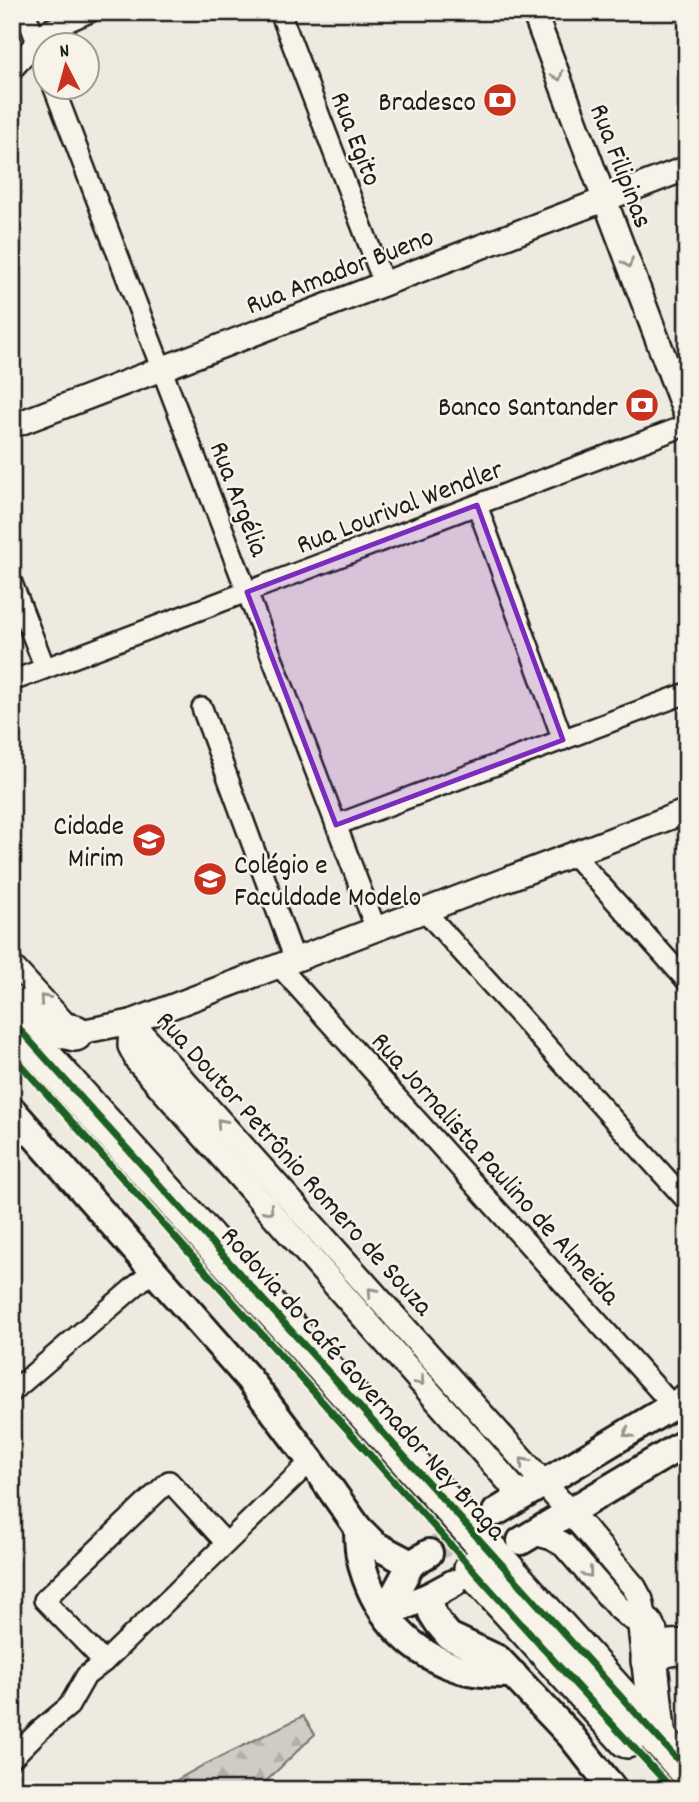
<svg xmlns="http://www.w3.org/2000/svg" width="699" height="1802" font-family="Dekko,sans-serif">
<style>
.forest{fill:url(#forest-firs);stroke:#767470;stroke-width:2}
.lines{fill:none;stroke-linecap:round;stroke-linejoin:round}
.secondary-tunnel{stroke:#c4c1b9;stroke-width:26;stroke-dasharray:26 13;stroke-linecap:butt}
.minor-casing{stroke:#1c1c1c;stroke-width:24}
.tertiary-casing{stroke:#1c1c1c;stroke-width:28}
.secondary-casing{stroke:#1c1c1c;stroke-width:32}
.motorway-casing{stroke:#1c1c1c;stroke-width:40}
.minor{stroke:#f7f3e8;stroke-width:19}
.tertiary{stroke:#f7f3e8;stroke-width:23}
.secondary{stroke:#f7f3e8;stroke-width:26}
.motorway{stroke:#f7f3e8;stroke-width:35}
.cycleway-casing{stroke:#f7f3e8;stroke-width:11}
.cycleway{stroke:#1b5e20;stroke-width:7}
.oneway{stroke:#94928c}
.marked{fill:#7b2cbf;fill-opacity:0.2;stroke:#7b2cbf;stroke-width:5;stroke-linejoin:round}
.labels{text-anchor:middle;stroke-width:5;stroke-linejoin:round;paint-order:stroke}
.poi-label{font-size:28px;fill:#1c1c1c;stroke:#f7f3e8;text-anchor:end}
.street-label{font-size:28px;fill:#1c1c1c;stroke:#f7f3e8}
</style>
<defs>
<pattern id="forest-firs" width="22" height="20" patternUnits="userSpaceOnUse" patternTransform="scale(1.75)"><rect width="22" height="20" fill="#cfccc3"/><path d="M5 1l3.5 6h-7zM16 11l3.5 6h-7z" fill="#b1afa7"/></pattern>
</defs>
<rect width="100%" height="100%" fill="#eeeae0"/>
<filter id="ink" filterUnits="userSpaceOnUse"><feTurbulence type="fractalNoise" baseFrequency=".0143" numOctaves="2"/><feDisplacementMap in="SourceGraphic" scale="14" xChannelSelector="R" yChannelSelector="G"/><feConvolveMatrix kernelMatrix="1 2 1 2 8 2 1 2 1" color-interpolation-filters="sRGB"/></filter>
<g filter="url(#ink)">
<polygon class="forest" points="303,1716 315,1734 257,1790 159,1790 200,1767"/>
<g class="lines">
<polyline class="secondary-tunnel" points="429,1553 482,1520"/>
<g class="minor-casing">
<g id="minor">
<polyline points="25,12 46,65"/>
<polyline points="280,12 384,284"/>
<polyline points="12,70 46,31 90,12"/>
<polyline points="54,88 376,929"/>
<polyline points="477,505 563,740"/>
<polyline points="12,583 45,668"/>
<polyline points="12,681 687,425"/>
<polyline points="202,708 295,960"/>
<polyline points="336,825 687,693"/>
<polyline points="573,854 687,981"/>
<polyline points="424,910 687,1201"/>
<polyline points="12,964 68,1025"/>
<polyline points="279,966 673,1406"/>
<polyline points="12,1392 154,1270"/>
<polyline points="104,1662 44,1600 169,1481 226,1543"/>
<polyline points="12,1758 39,1731 69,1706 86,1676 104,1662 311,1461"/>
</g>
</g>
<g class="tertiary-casing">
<g id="tertiary">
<polyline points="534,12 687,418"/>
<polyline points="12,426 687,168"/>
<polyline points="131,1022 583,1527 634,1587 641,1600 646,1626"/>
<polyline points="131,1022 130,1046 138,1062 522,1497"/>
<polyline points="75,1033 131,1022 687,811"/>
<polyline points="535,1533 552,1538 564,1545 617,1606 630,1617 655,1631"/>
</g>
</g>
<g class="secondary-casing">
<g id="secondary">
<polyline points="12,1110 249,1379 311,1461 358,1528 375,1545 411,1564"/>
<polyline points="496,1512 687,1397"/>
<path d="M358,1528C358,1538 358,1550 361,1560C372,1609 406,1650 454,1667C473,1674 493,1674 513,1674"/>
<polyline points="521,1541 687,1442"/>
<polyline points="430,1596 432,1613 439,1624 449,1636 498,1659 571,1736 614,1790"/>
<polyline points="392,1599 411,1564 429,1553"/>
<polyline points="399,1608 430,1596 454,1583"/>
</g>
</g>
<g class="motorway-casing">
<g id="motorway">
<path d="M12,1004C32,1018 52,1029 75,1033"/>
<polyline points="12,1021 687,1770"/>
<polyline points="472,1569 627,1740"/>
<polyline points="646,1626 658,1739"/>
<path d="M649,1661C662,1648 669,1646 687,1648"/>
</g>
</g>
<use href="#minor" class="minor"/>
<use href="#tertiary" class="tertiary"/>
<use href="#secondary" class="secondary"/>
<use href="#motorway" class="motorway"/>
<g class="cycleway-casing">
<g id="cycleway">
<polyline points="12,1021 687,1770"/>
<polyline points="12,1055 575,1684 673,1790"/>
</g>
</g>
<use href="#cycleway" class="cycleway"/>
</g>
<defs><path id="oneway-chevron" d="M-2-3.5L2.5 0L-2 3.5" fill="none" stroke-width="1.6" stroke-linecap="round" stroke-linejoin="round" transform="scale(1.75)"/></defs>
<g class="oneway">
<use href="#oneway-chevron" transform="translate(558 76) rotate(69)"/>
<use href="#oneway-chevron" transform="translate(628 263) rotate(70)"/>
<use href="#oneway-chevron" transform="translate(44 999) rotate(-132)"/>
<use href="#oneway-chevron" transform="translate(221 1123) rotate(-132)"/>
<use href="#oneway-chevron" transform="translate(269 1210) rotate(49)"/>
<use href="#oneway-chevron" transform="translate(372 1292) rotate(-132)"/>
<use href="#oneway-chevron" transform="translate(420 1381) rotate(49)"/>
<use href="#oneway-chevron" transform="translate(628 1433) rotate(149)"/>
<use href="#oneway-chevron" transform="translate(524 1462) rotate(-132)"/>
<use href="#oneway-chevron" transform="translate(588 1573) rotate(50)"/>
</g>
</g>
<path class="marked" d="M477,505L563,740L336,825L247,592Z"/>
<defs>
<g id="bank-disc" transform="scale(1.75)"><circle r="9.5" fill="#c8321e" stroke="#f7f3e8"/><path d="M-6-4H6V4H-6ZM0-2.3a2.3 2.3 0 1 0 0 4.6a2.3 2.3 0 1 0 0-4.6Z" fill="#fff"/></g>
<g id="school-disc" transform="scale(1.75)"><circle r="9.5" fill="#c8321e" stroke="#f7f3e8"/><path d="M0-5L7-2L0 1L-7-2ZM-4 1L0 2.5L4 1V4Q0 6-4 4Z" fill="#fff"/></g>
</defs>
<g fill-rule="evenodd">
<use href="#bank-disc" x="500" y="100"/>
<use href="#bank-disc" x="642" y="405"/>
<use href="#school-disc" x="149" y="840"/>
<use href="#school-disc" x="210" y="879"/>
</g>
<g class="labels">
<g class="poi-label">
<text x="476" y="110">Bradesco</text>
<text x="618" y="415">Banco Santander</text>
<text x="124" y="834">Cidade<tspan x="124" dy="32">Mirim</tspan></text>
<text x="234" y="873" text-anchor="start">Colégio e<tspan x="234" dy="32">Faculdade Modelo</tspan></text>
</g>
<g class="street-label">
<text transform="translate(358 138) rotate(69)" y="10">Rua Egito</text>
<text transform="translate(623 165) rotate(69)" y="10">Rua Filipinas</text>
<text transform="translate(339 269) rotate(-21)" y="10">Rua Amador Bueno</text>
<text transform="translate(241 498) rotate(69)" y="10">Rua Argélia</text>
<text transform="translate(399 505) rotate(-21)" y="10">Rua Lourival Wendler</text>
<text transform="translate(296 1162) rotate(48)" y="10">Rua Doutor Petrônio Romero de Souza</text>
<text transform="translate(497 1167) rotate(48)" y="10">Rua Jornalista Paulino de Almeida</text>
<text transform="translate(365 1382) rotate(48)" y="10">Rodovia do Café Governador Ney Braga</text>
</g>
</g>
<rect width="699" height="1802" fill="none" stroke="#f7f3e8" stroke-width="42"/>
<rect x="21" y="21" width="657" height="1760" fill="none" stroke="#1c1c1c" stroke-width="2.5" filter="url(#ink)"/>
<g transform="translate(66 66) rotate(354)"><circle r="33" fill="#f7f3e8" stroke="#9f9d96" stroke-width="2"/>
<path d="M0-5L12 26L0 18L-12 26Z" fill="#c8321e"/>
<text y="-10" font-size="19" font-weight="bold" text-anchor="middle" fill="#1c1c1c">N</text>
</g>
</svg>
